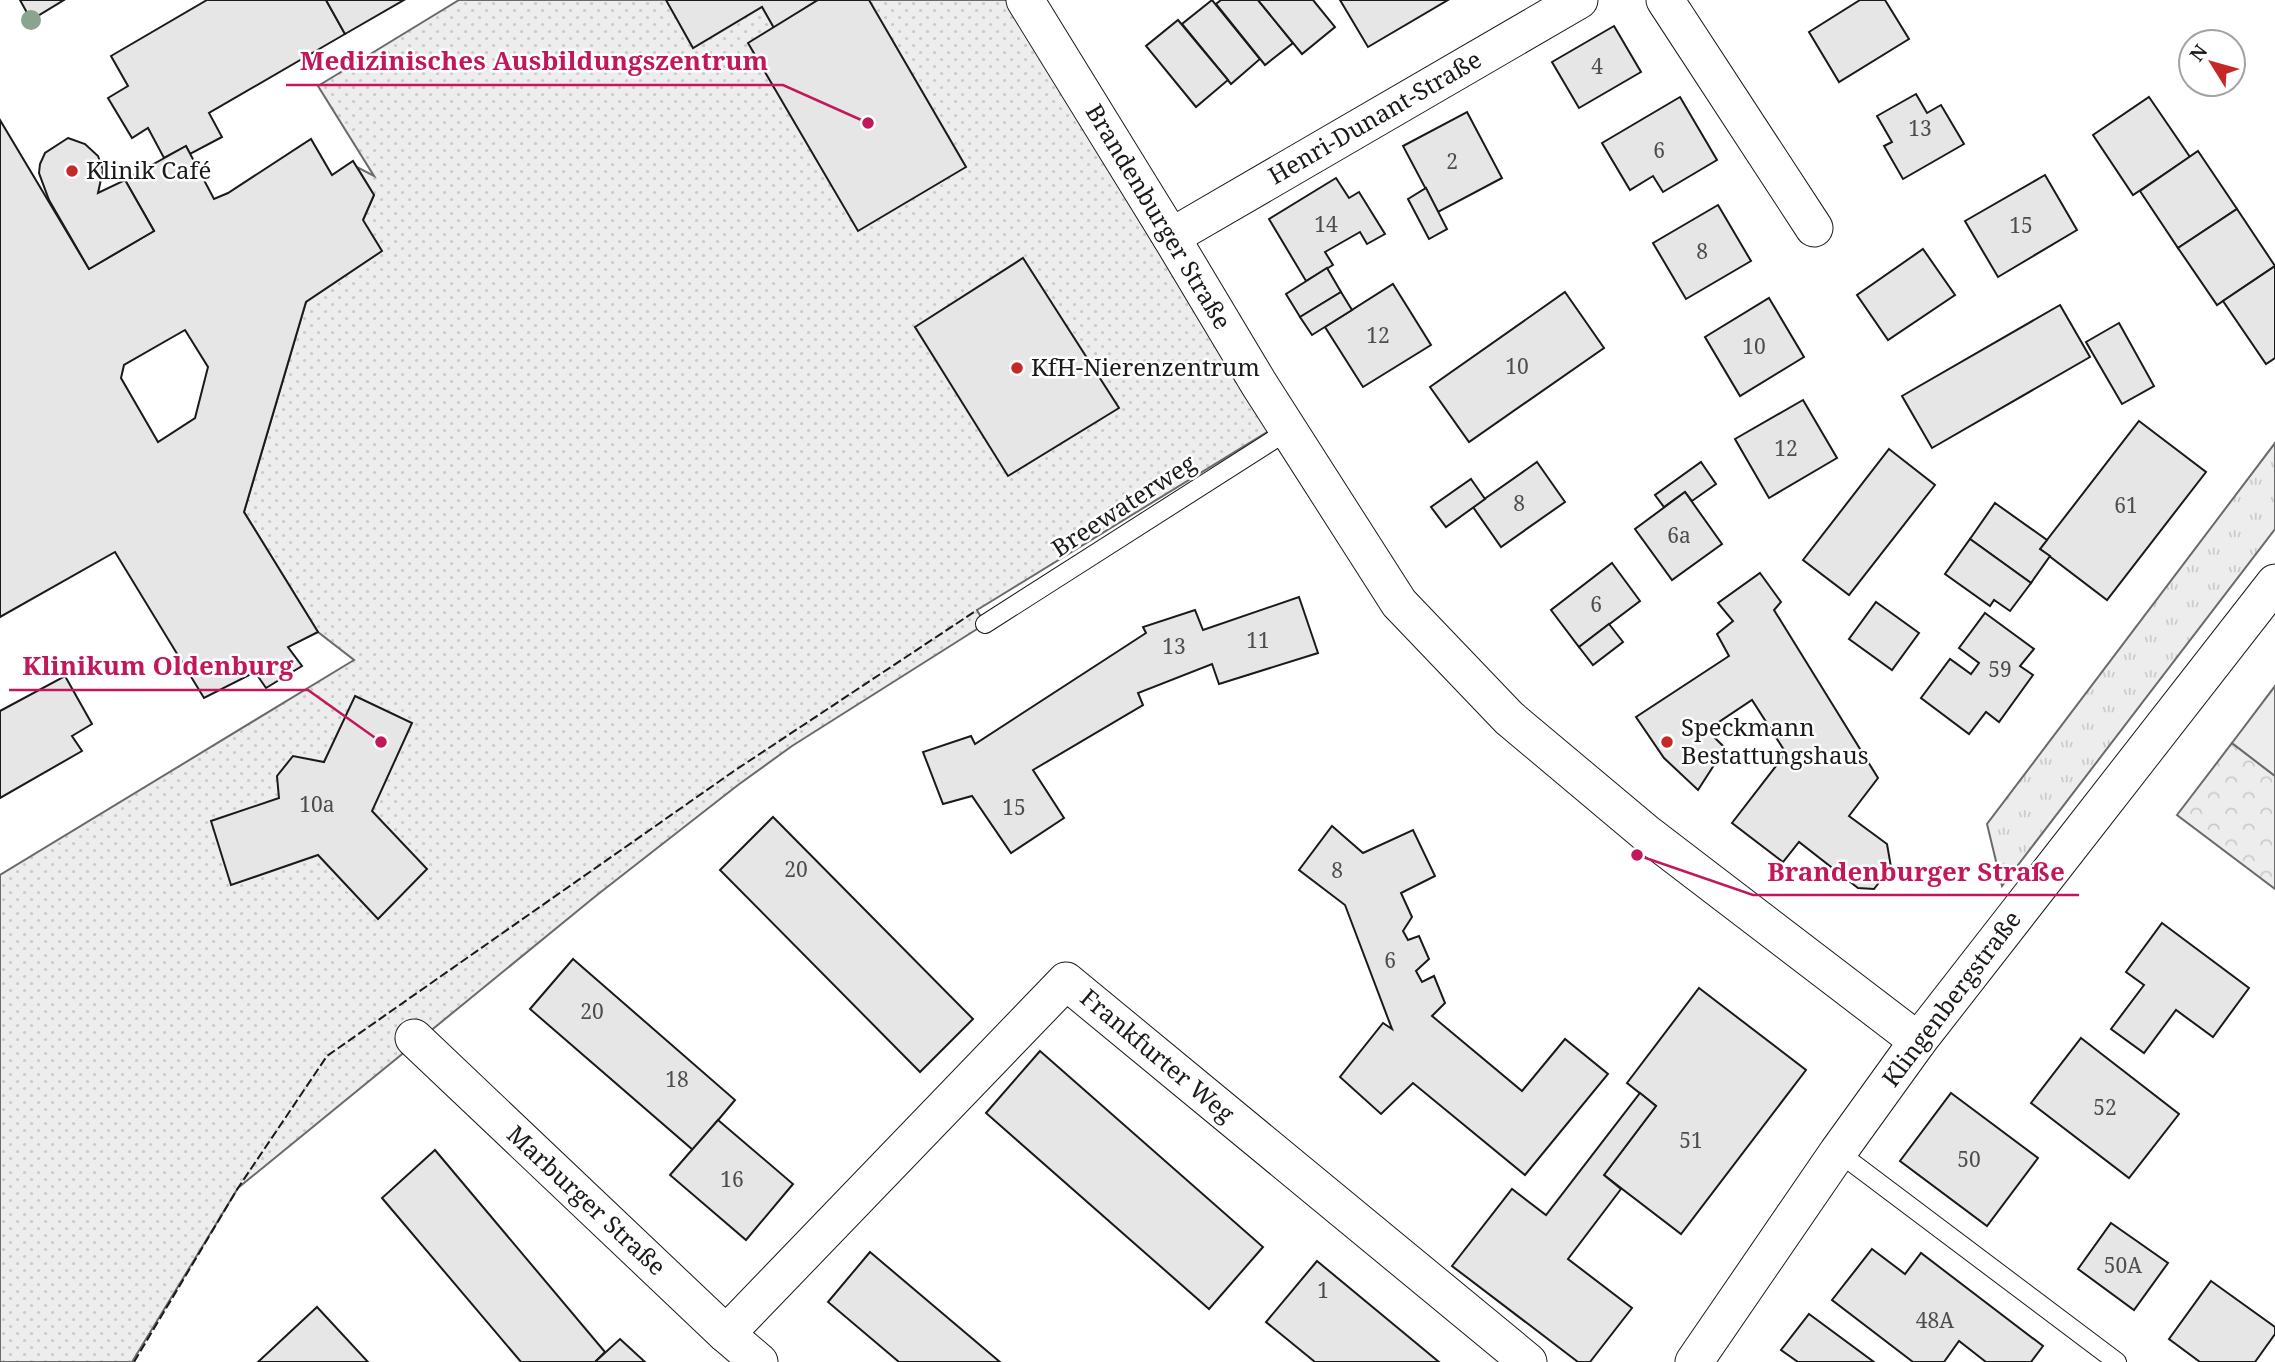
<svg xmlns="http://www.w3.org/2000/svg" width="2275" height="1362" font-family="'Noto Serif',serif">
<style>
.grass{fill:url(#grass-tufts);stroke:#6a6a6a;stroke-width:2}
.forest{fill:url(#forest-crowns);stroke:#6a6a6a;stroke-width:2}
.park{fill:url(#park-dots);stroke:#6a6a6a;stroke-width:2}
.pitch{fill:#ededed;stroke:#6a6a6a;stroke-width:2}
.building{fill:#e6e6e6;stroke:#1a1a1a;stroke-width:2;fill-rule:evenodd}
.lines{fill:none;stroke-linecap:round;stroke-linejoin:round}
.service-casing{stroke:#1a1a1a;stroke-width:20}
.minor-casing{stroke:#1a1a1a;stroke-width:39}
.service{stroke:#fff;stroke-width:18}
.minor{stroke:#fff;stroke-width:37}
.fence{stroke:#1a1a1a;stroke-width:2;stroke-dasharray:9 3.5;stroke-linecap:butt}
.tree{fill:#8aa48f}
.poi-dot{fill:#c62828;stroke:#fff;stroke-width:2.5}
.labels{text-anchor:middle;stroke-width:5;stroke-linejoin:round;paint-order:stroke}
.number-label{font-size:21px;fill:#4d4d4d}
.street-label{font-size:24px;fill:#1a1a1a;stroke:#fff}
.poi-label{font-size:24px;fill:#1a1a1a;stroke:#fff;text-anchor:start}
.leader{fill:none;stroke:#c2185b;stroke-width:2.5}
.callout-dot{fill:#c2185b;stroke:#fff;stroke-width:2.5}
.callout-label{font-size:26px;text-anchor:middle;font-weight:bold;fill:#c2185b;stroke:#fff;stroke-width:5;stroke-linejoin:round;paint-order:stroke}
</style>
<defs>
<pattern id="grass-tufts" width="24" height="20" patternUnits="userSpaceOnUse" patternTransform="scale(1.75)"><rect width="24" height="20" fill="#ededed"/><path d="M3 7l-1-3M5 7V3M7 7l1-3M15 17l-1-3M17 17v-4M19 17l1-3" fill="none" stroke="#cbcbcb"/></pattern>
<pattern id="forest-crowns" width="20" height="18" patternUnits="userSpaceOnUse" patternTransform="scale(1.75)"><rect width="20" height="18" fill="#ededed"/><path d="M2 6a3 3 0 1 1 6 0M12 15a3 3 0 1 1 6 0" fill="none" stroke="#cbcbcb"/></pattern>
<pattern id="park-dots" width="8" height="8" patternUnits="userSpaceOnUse" patternTransform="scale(1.75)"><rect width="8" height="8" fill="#ededed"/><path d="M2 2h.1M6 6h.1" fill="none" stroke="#cbcbcb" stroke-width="1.8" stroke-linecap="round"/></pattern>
</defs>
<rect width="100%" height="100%" fill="#fff"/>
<polygon class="grass" points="2275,443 2275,529 2002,886 1987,824"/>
<polygon class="forest" points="2232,743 2275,776 2275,889 2177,815"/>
<polygon class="park" points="459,0 1018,0 1272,429 977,610 985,624 792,746 738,785 597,895 238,1188 132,1362 0,1362 0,875 354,660 318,632 244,512 306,302 363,220 374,195 357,167 374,176 318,86"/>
<polygon class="pitch" points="2275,686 2275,776 2232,743"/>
<g class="building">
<polygon points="20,0 64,0 31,20"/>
<polygon points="207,0 326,0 345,34 209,113 222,137 190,154 186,146 164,158 148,128 132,138 108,98 128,86 111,56"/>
<polygon points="326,0 404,0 345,34"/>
<polygon points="666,0 818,0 774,28 762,7 693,48"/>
<polygon points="818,0 869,0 966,167 858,231 748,43"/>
<polygon points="1212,0 1260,59 1231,84 1182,24"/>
<polygon points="1221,0 1258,0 1293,43 1265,65 1216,4"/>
<polygon points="1258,0 1313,0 1335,27 1302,54"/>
<polygon points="1340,0 1448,0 1368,47"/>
<polygon points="1860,0 1885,0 1909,39 1839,82 1809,32"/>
<polygon points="1178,20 1228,80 1196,107 1146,46"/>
<polygon points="1614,26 1641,72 1579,108 1552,62"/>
<polygon points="1916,94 1927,113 1941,105 1964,144 1903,179 1884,146 1892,142 1877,116"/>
<polygon points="1680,97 1717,160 1663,192 1653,176 1630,190 1602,143"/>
<polygon points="2149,97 2190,157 2133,195 2093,135"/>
<polygon points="1467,112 1502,178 1438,212 1403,146"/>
<path d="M0,120L89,269L154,231L125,180L186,146L214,199L228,193L311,139L332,175L353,161L374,195L363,220L382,251L306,302L244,512L318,632L288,647L302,666L266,688L255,672L204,698L115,552L0,617ZM185,330L208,367L195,418L158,442L121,378L124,365Z"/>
<polygon points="68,138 85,144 98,156 103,170 98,193 125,180 154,231 89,269 49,200 39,173 40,164 45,153"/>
<polygon points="2198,151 2237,209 2178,248 2140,191"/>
<polygon points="2045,175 2077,230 1998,277 1965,221"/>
<polygon points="1336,178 1349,198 1359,192 1385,234 1367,244 1360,232 1325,252 1333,265 1306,281 1269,219"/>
<polygon points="1426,188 1447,229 1429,239 1408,199"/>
<polygon points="1718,205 1751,261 1686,299 1653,243"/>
<polygon points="2237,209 2275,266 2217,305 2178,248"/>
<polygon points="1923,249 1955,295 1888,340 1857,295"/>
<polygon points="1023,258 1119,408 1008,476 915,327"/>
<polygon points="2275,266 2275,358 2266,364 2223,301"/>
<polygon points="1327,268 1341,292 1300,317 1286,294"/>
<polygon points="1393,284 1431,345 1363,387 1325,327"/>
<polygon points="1341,292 1352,310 1312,335 1300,317"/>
<polygon points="1565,292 1604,348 1469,442 1430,387"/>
<polygon points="1769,298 1804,357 1740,396 1705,337"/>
<polygon points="2060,305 2090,357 1932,448 1902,396"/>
<polygon points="2119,323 2154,386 2122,404 2086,342"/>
<polygon points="1803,400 1837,458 1769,498 1735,439"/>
<polygon points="2139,421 2206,472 2107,600 2040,549"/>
<polygon points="1889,449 1935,485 1849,595 1803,560"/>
<polygon points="1537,462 1565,502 1501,547 1473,507"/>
<polygon points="1701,462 1716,484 1692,501 1685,492 1664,507 1655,495"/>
<polygon points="1471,479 1485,499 1446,527 1431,507"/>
<polygon points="1685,492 1722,544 1672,580 1635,529"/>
<polygon points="1995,503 2047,540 2040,549 2050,556 2031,583 1970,539"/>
<polygon points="1970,539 2031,583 2010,611 1994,600 1990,606 1945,574"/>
<polygon points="1612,563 1640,601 1579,647 1551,610"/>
<polygon points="1760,573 1781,602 1774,610 1878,778 1849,816 1887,844 1891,867 1874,889 1858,888 1799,842 1783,862 1732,823 1786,753 1752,700 1707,730 1725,748 1698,790 1664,758 1636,717 1729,656 1717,634 1733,621 1718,603"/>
<polygon points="1299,597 1318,653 1219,684 1212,664 1138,693 1143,705 1033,770 1064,818 1011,853 972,796 943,804 923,752 971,736 975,744 1146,633 1143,627 1195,610 1203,630"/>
<polygon points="1876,602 1919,633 1892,670 1849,639"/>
<polygon points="1985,613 2034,649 2020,666 2033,675 1999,722 1986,712 1969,734 1921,698 1950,659 1971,674 1979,663 1959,648"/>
<polygon points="1609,624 1623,642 1593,665 1579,647"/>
<polygon points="65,676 92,724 72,736 82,751 0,798 0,711"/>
<polygon points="355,696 412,723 372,811 427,869 378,919 318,855 231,885 211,821 279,798 277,776 293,756 324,762"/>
<polygon points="773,817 973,1019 920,1072 720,870"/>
<polygon points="1332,826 1363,853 1413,830 1435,876 1401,893 1412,917 1403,931 1408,940 1419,936 1429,959 1416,971 1422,982 1434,976 1445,1003 1432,1016 1522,1091 1565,1039 1608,1074 1525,1175 1413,1083 1381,1114 1340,1077 1383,1023 1392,1029 1345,905 1299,870"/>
<polygon points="2162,923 2249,988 2213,1037 2176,1010 2144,1053 2111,1029 2144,985 2126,972"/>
<polygon points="573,959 735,1100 693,1150 530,1009"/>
<polygon points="1699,988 1806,1070 1681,1234 1604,1175 1656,1106 1627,1083"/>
<polygon points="2081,1038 2179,1114 2129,1178 2031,1103"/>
<polygon points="1040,1051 1263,1247 1209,1309 986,1113"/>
<polygon points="1640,1093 1656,1106 1604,1175 1621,1189 1568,1259 1632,1308 1590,1362 1578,1362 1452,1266 1512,1189 1546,1215"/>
<polygon points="1951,1093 2038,1158 1987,1226 1900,1161"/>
<polygon points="718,1120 793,1184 746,1240 670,1175"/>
<polygon points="435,1150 605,1352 595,1362 521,1362 382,1198"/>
<polygon points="2111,1223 2168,1263 2134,1310 2078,1269"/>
<polygon points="1872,1249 1905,1274 1921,1253 2043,1346 2031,1362 1986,1362 1959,1341 1944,1362 1913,1362 1832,1300"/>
<polygon points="870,1252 1000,1362 899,1362 828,1302"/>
<polygon points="1317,1261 1439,1362 1315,1362 1266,1322"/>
<polygon points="2211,1281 2275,1327 2275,1334 2255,1362 2200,1362 2169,1339"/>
<polygon points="317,1307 368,1362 258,1362"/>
<polygon points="1809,1314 1874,1362 1798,1362 1781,1350"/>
<polygon points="620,1339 645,1362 595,1362"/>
</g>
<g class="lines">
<g class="service-casing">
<g id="service">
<polyline points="985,624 1289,430"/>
<polyline points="1838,1152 2117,1362"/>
</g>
</g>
<g class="minor-casing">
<g id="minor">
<polyline points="1025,0 1171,237 1259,384 1399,603 1509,718 1646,833 1918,1041"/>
<polyline points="1665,0 1814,228"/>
<polyline points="1171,237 1579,0"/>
<polyline points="414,1038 726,1334 759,1362"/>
<polyline points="726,1334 1066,981 1528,1362"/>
<polyline points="1694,1362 1838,1152 1918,1041 2275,583"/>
</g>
</g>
<use href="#service" class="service"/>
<use href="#minor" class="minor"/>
<polyline class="fence" points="134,1362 238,1188 327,1056 734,771 977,610"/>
</g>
<circle class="tree" cx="31" cy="20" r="10"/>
<g class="poi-dot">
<circle cx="72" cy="171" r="7"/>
<circle cx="1017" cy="368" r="7"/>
<circle cx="1667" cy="742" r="7"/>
</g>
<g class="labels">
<g class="number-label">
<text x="1597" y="74">4</text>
<text x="1920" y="136">13</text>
<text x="1659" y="158">6</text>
<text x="1452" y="169">2</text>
<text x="1326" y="232">14</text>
<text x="2021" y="233">15</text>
<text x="1702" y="259">8</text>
<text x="1378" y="343">12</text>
<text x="1754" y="354">10</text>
<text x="1517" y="374">10</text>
<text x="1786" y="456">12</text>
<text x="1519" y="511">8</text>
<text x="2126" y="513">61</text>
<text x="1679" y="543">6a</text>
<text x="1596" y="612">6</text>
<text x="1258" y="648">11</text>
<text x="1174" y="654">13</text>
<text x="2000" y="677">59</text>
<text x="317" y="812">10a</text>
<text x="1014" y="815">15</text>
<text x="796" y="877">20</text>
<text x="1337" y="878">8</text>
<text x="1390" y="968">6</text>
<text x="592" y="1019">20</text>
<text x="677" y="1087">18</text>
<text x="2105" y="1115">52</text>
<text x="1691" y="1148">51</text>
<text x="1969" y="1167">50</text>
<text x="732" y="1187">16</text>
<text x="2123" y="1273">50A</text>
<text x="1323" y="1298">1</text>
<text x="1935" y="1328">48A</text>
</g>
<g class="street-label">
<text transform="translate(1375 118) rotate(-30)" y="8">Henri-Dunant-Straße</text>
<text transform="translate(1158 217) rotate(59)" y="8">Brandenburger Straße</text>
<text transform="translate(1124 506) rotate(-33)" y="8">Breewaterweg</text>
<text transform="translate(1952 999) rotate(-53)" y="8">Klingenbergstraße</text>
<text transform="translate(1157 1056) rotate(40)" y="8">Frankfurter Weg</text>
<text transform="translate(586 1201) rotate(43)" y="8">Marburger Straße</text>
</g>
<g class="poi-label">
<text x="86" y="179">Klinik Café</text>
<text x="1031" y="376">KfH-Nierenzentrum</text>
<text x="1681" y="736">Speckmann<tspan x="1681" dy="28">Bestattungshaus</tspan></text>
</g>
</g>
<path class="leader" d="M868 123L783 85H286M381 742L308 690H9M1637 855L1753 895H2079"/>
<g class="callout-dot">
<circle cx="868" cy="123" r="7"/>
<circle cx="381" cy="742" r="7"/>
<circle cx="1637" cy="855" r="7"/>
</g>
<g class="callout-label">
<text x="534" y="70">Medizinisches Ausbildungszentrum</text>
<text x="158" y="675">Klinikum Oldenburg</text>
<text x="1916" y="881">Brandenburger Straße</text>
</g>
<g transform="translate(2212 63) rotate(307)"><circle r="33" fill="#ffffff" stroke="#a3a3a3" stroke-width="2"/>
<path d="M0-5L12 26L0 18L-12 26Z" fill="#c62828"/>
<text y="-10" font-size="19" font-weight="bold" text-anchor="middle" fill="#1a1a1a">N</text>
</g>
</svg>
